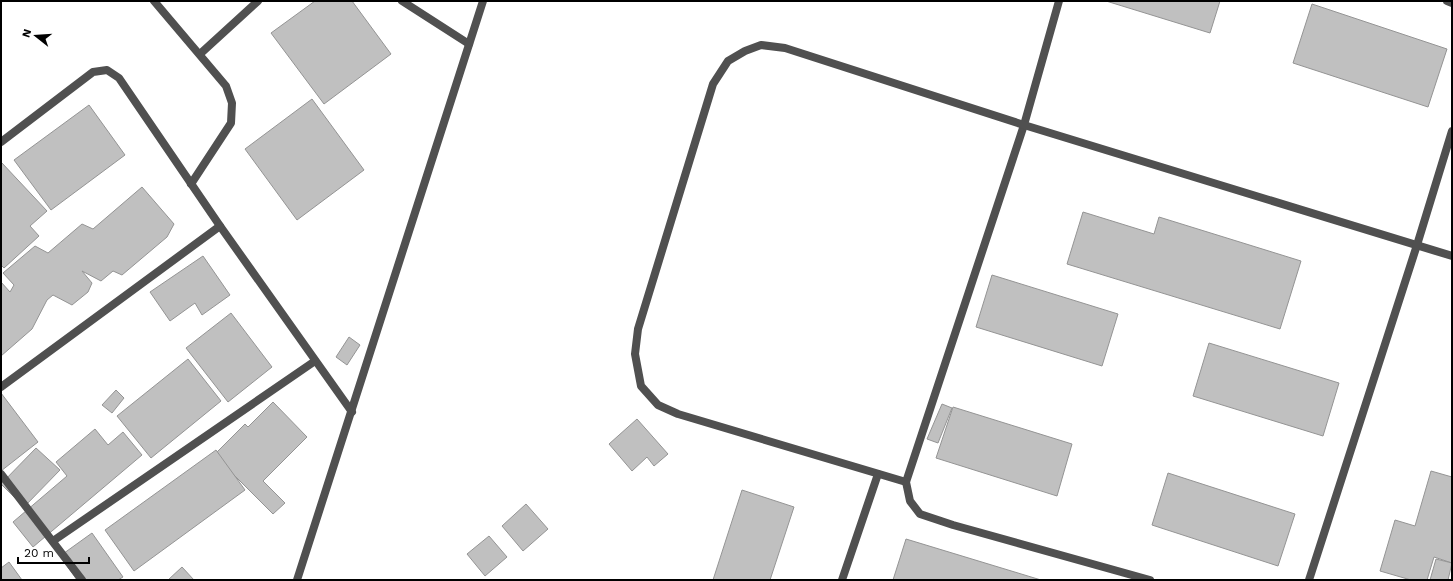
<svg xmlns="http://www.w3.org/2000/svg" width="1453" height="581" font-family="'Work Sans',sans-serif">
<style>
.building{fill:#c0c0c0;stroke:#949494}
.lines{fill:none;stroke-linecap:round;stroke-linejoin:round}
.lane{stroke:#505050;stroke-width:8}
.street{stroke:#505050;stroke-width:8}
</style>
<rect width="100%" height="100%" fill="#fff"/>
<g class="building">
<polygon points="315,1 352,1 391,54 324,104 271,33"/>
<polygon points="1106,1 1220,1 1210,33"/>
<polygon points="1312,4 1447,49 1428,107 1293,63"/>
<polygon points="312,99 364,170 297,220 245,149"/>
<polygon points="89,105 125,155 51,210 14,160"/>
<polygon points="2,163 47,211 30,226 39,236 4,268 1,265 1,164"/>
<polygon points="142,187 174,224 167,237 122,275 113,271 101,281 82,271 92,283 88,292 72,305 53,295 47,300 32,329 1,356 1,282 10,292 14,285 3,273 35,246 48,253 82,224 93,229"/>
<polygon points="1083,212 1154,234 1159,217 1301,261 1280,329 1067,264"/>
<polygon points="203,256 230,295 202,315 195,303 170,321 150,292"/>
<polygon points="992,275 1118,314 1102,366 976,327"/>
<polygon points="231,313 272,367 228,402 186,348"/>
<polygon points="349,337 360,345 347,365 336,357"/>
<polygon points="1209,343 1339,383 1323,436 1193,396"/>
<polygon points="188,359 221,401 151,458 117,416"/>
<polygon points="116,390 124,398 112,413 102,405"/>
<polygon points="1,393 38,442 1,471"/>
<polygon points="273,402 307,437 263,481 285,503 273,514 214,455 245,424 248,427"/>
<polygon points="942,404 952,408 938,443 927,439"/>
<polygon points="953,407 1072,444 1057,496 936,458"/>
<polygon points="637,419 668,454 654,466 647,457 632,471 609,444"/>
<polygon points="95,429 108,445 123,432 142,455 33,547 13,522 67,476 56,462"/>
<polygon points="36,448 60,470 24,507 1,484"/>
<polygon points="216,450 245,490 134,571 105,530"/>
<polygon points="1431,471 1452,477 1452,563 1434,557 1427,580 1411,580 1380,571 1395,520 1415,526"/>
<polygon points="1168,473 1295,514 1278,566 1152,525"/>
<polygon points="742,490 794,507 770,580 713,580"/>
<polygon points="526,504 548,529 523,551 502,526"/>
<polygon points="92,533 123,577 118,580 77,580 60,556"/>
<polygon points="489,536 507,557 485,576 467,554"/>
<polygon points="906,539 1041,580 893,580"/>
<polygon points="1436,559 1452,563 1448,580 1430,580"/>
<polygon points="9,562 22,580 1,580 1,568"/>
<polygon points="182,567 194,580 168,580"/>
</g>
<g class="lines">
<g class="lane">
<polyline points="1059,1 1024,125 906,482 910,501 920,514 953,525 1150,580"/>
<polyline points="1447,1 1452,3"/>
<polyline points="906,482 678,414 658,405 641,386 635,354 638,329 713,84 728,61 745,51 761,45 785,48 1024,125 1452,256"/>
<polyline points="842,580 878,474"/>
<polyline points="1309,580 1417,245 1452,131"/>
</g>
<g class="street">
<polyline points="154,1 226,86 232,103 231,123 191,184"/>
<polyline points="402,1 469,44"/>
<polyline points="200,54 258,1"/>
<polyline points="1,142 93,72 107,70 119,78 220,226 352,412"/>
<polyline points="1,387 220,226"/>
<polyline points="1,474 82,580"/>
<polyline points="53,541 315,361"/>
<polyline points="297,580 483,1"/>
</g>
</g>
<rect width="1453" height="581" fill="none" stroke="#000000" stroke-width="4"/>
<g transform="translate(36 36) rotate(287)" stroke="#ffffff" stroke-width="3" paint-order="stroke">
<path d="M0-3L7 15L0 10L-7 15Z" fill="#000000"/>
<text y="-6" font-size="11" font-weight="bold" text-anchor="middle" fill="#000000">N</text>
</g>
<path d="M18 557v6h71v-6" fill="none" stroke="#000000" stroke-width="2"/>
<text x="24" y="557" font-size="12" fill="#000000" stroke="#ffffff" stroke-width="3" paint-order="stroke">20 m</text>
</svg>
